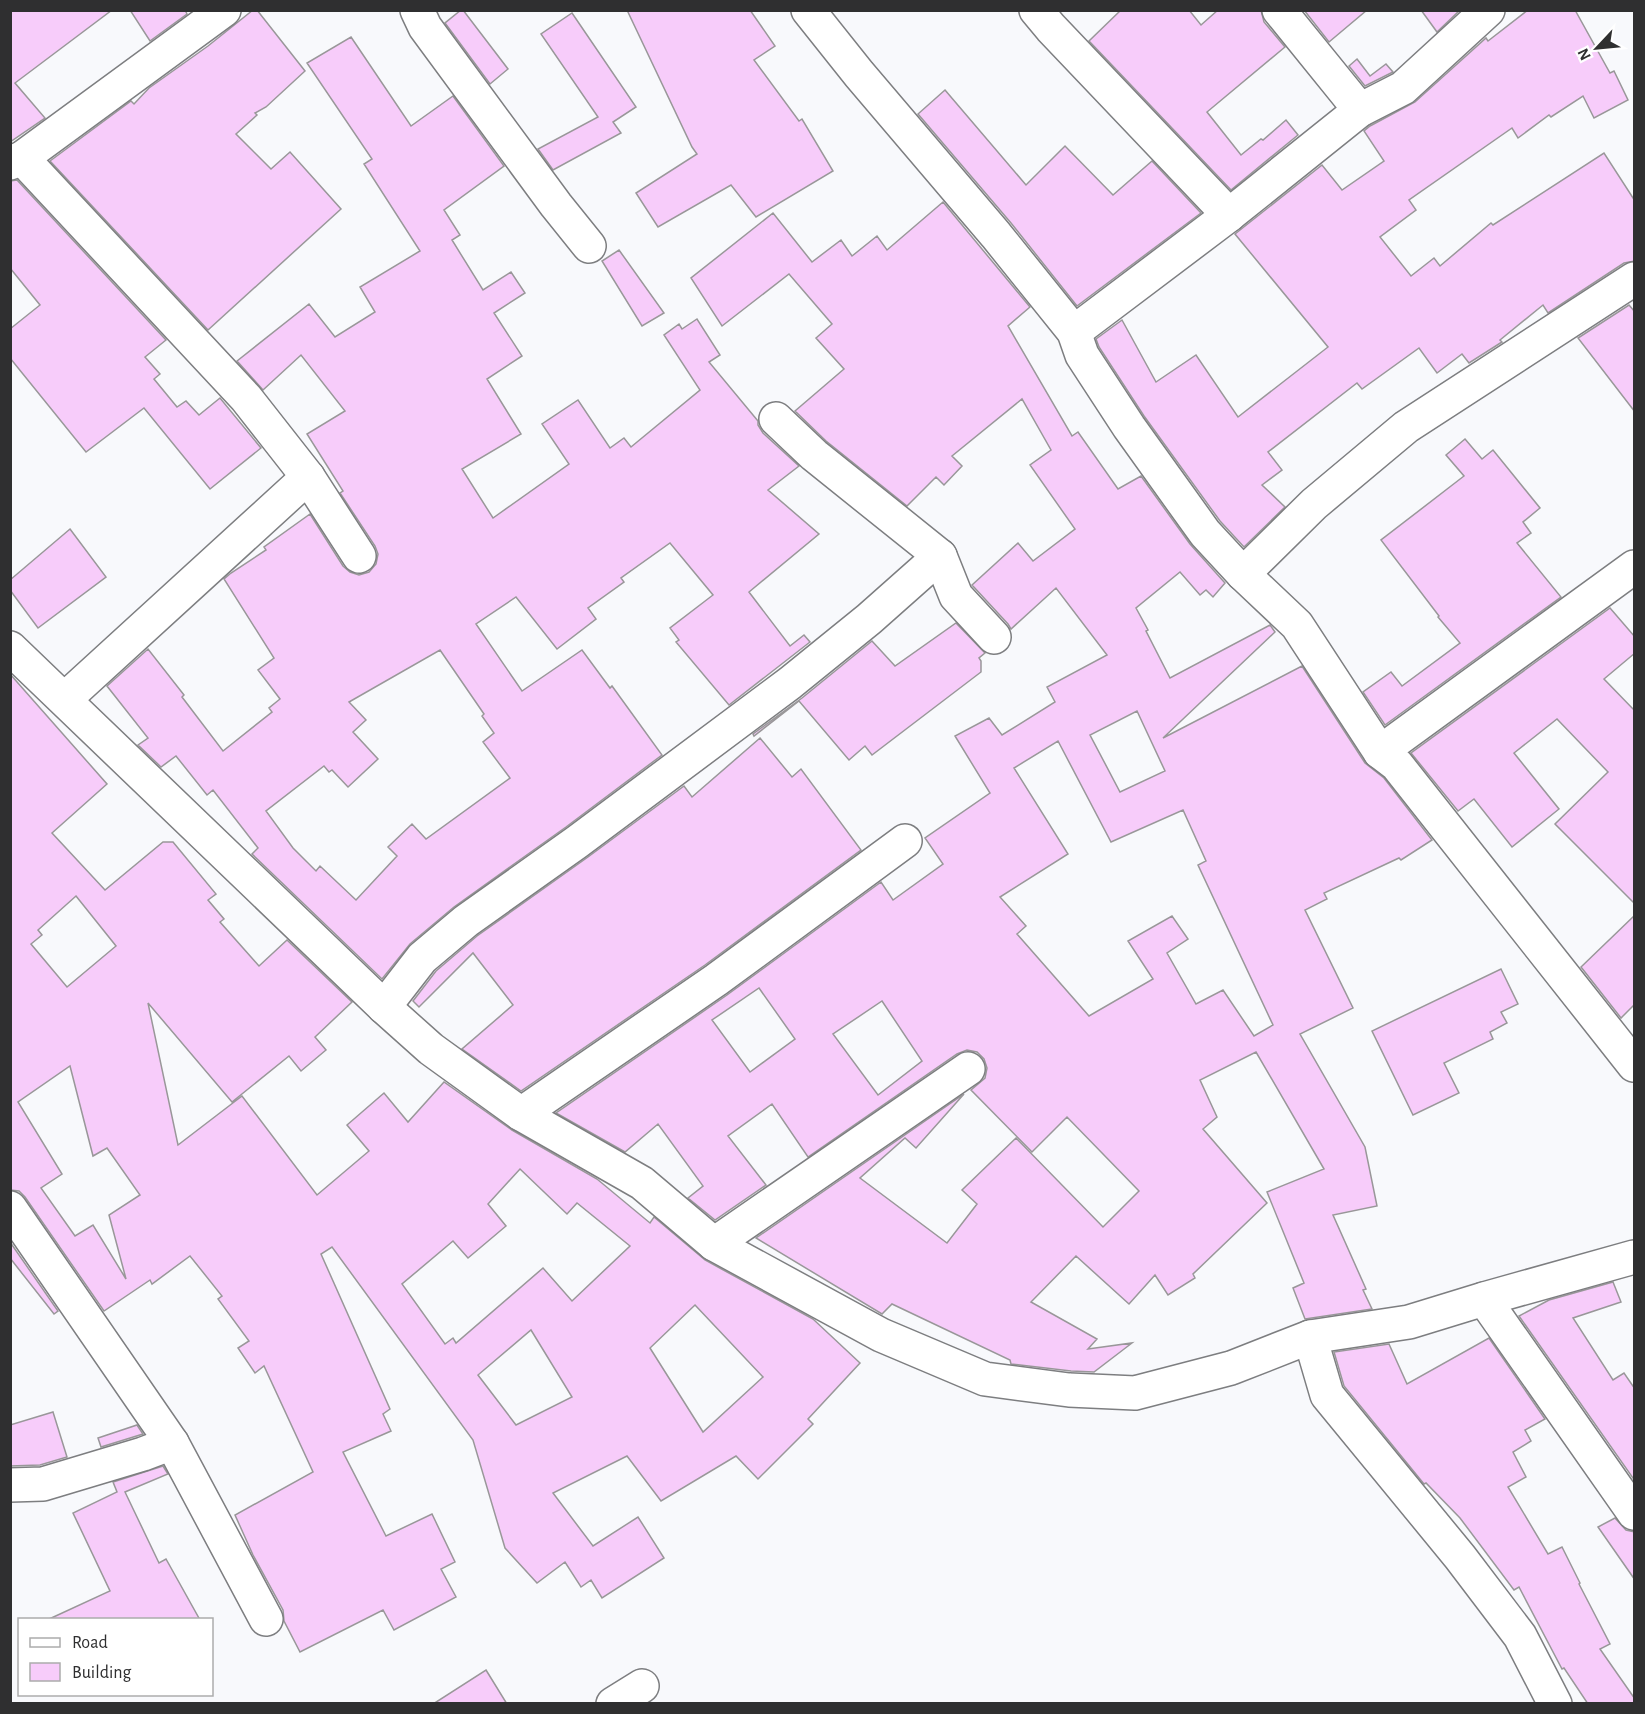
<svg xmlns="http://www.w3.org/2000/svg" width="1645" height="1714" font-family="'Alegreya Sans',sans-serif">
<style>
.building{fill:#f7ccfa;stroke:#999799;stroke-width:1.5;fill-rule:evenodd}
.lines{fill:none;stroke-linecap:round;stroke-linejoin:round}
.minor-casing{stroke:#7d7e80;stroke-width:36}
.minor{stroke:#fff;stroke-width:33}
</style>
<rect width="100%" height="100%" fill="#f8f9fc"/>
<g class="building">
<polygon points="10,10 112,10 15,83 45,118 10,142"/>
<polygon points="130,10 185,10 187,14 150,41"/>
<polygon points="253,10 257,10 305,71 266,107 255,113 257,115 236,134 271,169 290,152 341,209 208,330 50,161 131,101 134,104 149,88 208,46"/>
<polygon points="461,10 463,10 508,69 490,84 445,23"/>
<polygon points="627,10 750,10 775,46 754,60 799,121 802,119 833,171 756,217 731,185 658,227 636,193 697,154 692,147"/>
<polygon points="1121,10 1189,10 1201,25 1218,10 1261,10 1264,22 1285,47 1207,112 1241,155 1261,139 1263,140 1286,120 1298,135 1231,190 1089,41"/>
<polygon points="1304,10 1367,10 1329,42"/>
<polygon points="1421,10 1460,10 1437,32"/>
<polygon points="1528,10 1575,10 1610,73 1614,71 1628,100 1594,118 1583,96 1551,117 1549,115 1518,138 1512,128 1409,200 1416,210 1380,237 1411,276 1434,258 1440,266 1491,223 1493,225 1604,153 1635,201 1635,261 1624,263 1548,313 1543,305 1500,340 1502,342 1469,363 1462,354 1437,373 1419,348 1362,389 1357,383 1268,452 1282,470 1262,485 1285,507 1244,547 1220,521 1144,416 1099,347 1096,339 1122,320 1156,382 1196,355 1238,417 1328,347 1235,234 1322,165 1342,190 1384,161 1364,131 1370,126 1415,102 1486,38 1488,41"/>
<polygon points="572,13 636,107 613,122 621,133 553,170 538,149 598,117 541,34"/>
<path d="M351,37L411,126L453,96L504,166L444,210L460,235L452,240L483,290L511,272L525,293L494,313L522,356L487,379L521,434L462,469L493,518L569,464L542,424L578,400L610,448L624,438L631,447L700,390L664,335L679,324L682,329L697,319L720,355L709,362L758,421V425L763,433L799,466L768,490L819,534L749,592L790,646L804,635L810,642L729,705L676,642L679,640L670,628L713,595L670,543L621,578L624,582L588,608L596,619L557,649L516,597L476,624L522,691L582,650L610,688L612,686L662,755L566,827L454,907L410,944L382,979L252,854L258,848L213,790L207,795L176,756L161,767L138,745L148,738L107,686L148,649L184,695L182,697L223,751L272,712L269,708L280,699L258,670L274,658L224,579L231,573L266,550L264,547L310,514L343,566L350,572L359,575L369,572L376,564L378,554L375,546L340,493L343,491L307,434L345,411L301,355L263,390L237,361L309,304L335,337L375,312L360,287L420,251L364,164L372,159L307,63ZM440,650L484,714L482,716L494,733L483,742L510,778L426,839L412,824L388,847L397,856L356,900L320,866L316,871L293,848L266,811L324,766L329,772L332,770L348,787L378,759L353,732L366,720L349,702Z"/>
<polygon points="1357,59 1370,76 1386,64 1393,72 1365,86 1349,66"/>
<polygon points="945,90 1026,185 1065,146 1113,195 1152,161 1201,213 1077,306 1011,223 918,114"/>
<polygon points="17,180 166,340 145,357 160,374 154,379 177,407 186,401 199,415 220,398 261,448 210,489 144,408 86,452 10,358 10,329 40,305 10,268 10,181"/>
<path d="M943,202L1030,307L1008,326L1072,436L1078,432L1118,489L1141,476L1190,544L1225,583L1213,597L1206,590L1200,595L1180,572L1136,608L1148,630L1146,631L1170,678L1270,625L1275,632L1163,738L1302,666L1365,763L1384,778L1432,840L1401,860L1399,858L1324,893L1327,899L1305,910L1353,1008L1300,1034L1365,1147L1377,1206L1333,1215L1366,1289L1363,1290L1372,1309L1305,1319L1293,1288L1304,1283L1267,1192L1324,1169L1256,1052L1200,1080L1217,1117L1203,1129L1267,1203L1193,1274L1195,1278L1168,1295L1155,1275L1129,1304L1076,1256L1031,1302L1097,1339L1088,1349L1132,1343L1094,1372L1071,1371L1011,1364L1010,1360L892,1304L882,1314L756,1238L964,1094L916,1148L905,1138L860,1178L947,1243L977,1204L962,1190L1016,1138L1103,1227L1139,1191L1067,1117L1032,1152L971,1090L985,1078L987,1068L984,1059L977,1052L967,1050L957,1054L808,1157L772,1104L728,1136L766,1185L715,1220L688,1198L703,1186L658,1124L625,1152L556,1113L727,995L881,882L893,900L943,864L925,838L990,793L955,736L989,718L1002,735L1055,702L1047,687L1107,655L1056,588L1011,629L1008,624L972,585L1018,543L1033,561L1075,529L1030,465L1051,450L1022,399L952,456L962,466L944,485L936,477L907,506L826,441L795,411L844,369L816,338L832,324L789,274L722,326L691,278L773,213L812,262L841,240L852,256L877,236L887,250ZM1137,711L1165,771L1120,792L1090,735ZM1058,741L1111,842L1183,810L1206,861L1198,865L1273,1025L1254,1036L1223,990L1196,1004L1167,953L1188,939L1172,916L1128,941L1153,979L1089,1016L1017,934L1026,926L1000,897L1068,854L1014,768ZM759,988L795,1039L750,1072L712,1020ZM882,1001L922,1061L878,1095L833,1034Z"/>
<polygon points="619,250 664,313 642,326 602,261"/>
<polygon points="1629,305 1635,312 1635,412 1578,338"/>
<polygon points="1465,439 1482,459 1493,450 1540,508 1523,522 1531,533 1517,543 1561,597 1385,725 1363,692 1391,672 1402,686 1460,643 1438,617 1439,616 1381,540 1464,476 1446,455"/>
<polygon points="70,529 106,577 38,628 10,590 10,580"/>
<polygon points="1610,608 1635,637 1635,653 1604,679 1635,711 1635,904 1555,824 1608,772 1557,719 1514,753 1559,809 1512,847 1474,799 1458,811 1411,753"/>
<polygon points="956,623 985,653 979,658 981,661 981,672 872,755 865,746 849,760 799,701 754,736 753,734 802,698 872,641 895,666"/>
<path d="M10,674L107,784L52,833L105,890L163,842H173L216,894L208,900L224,919L220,922L259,966L287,940L352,1002L315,1037L326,1050L301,1071L289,1056L232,1102L148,1003L178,1145L242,1096L317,1195L369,1151L347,1125L384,1093L408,1122L444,1082L512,1130L597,1179L650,1223L654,1217L705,1260L813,1319L860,1363L808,1419L813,1424L758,1479L736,1456L661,1501L627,1456L553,1493L593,1546L638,1517L664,1558L602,1598L591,1580L581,1587L565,1562L537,1583L505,1548L473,1440L332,1247L321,1254L390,1409L383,1414L391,1431L343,1452L386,1536L432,1514L455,1562L441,1569L456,1597L394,1630L383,1610L300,1652L284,1621L283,1610L253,1555L235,1515L313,1472L264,1366L255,1373L238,1348L249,1341L218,1299L222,1296L190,1256L152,1284L150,1280L104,1311L25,1197L19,1191L10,1190ZM76,896L116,946L67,987L31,944L42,935L38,930ZM70,1066L93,1156L107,1148L140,1195L109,1215L126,1279L93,1225L75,1236L41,1188L62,1174L18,1102ZM520,1169L567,1214L577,1203L630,1246L572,1301L543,1268L456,1343L453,1338L445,1344L402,1284L453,1241L468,1258L506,1226L488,1204ZM695,1305L763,1377L703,1432L650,1348ZM531,1330L572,1397L516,1425L478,1375Z"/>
<polygon points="760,738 792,777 801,769 861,850 705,965 521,1091 462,1049 513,1005 473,953 419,1007 413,1001 436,971 477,936 588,857 684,786 692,797"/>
<polygon points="1635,915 1635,1004 1621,1018 1581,967"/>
<polygon points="1501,969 1518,1004 1501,1012 1507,1023 1490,1032 1493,1039 1444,1063 1459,1093 1413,1115 1372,1031"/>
<polygon points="10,1242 58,1311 54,1314 10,1258"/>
<polygon points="1613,1282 1621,1302 1573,1318 1613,1380 1624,1373 1635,1389 1635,1481 1519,1316 1549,1300"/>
<polygon points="1489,1338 1545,1419 1525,1430 1531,1441 1513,1452 1526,1477 1508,1487 1548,1554 1562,1547 1580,1583 1579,1584 1610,1644 1600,1649 1635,1699 1635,1704 1588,1704 1564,1668 1562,1669 1519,1587 1514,1590 1460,1518 1426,1483 1424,1484 1344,1386 1334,1352 1389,1344 1407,1384"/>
<polygon points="53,1412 67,1457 40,1465 10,1466 10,1425"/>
<polygon points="137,1425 143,1434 101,1447 98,1438"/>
<polygon points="163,1466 168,1474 125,1492 159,1563 166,1559 200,1620 47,1620 110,1591 73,1513 117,1492 113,1482"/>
<polygon points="1615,1518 1626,1530 1635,1532 1635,1580 1598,1527"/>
<polygon points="486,1670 507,1704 433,1704"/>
</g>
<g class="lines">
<g class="minor-casing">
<g id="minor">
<polyline points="417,10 425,27 556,205 589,246"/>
<polyline points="808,10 859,74 996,235 1074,332 1082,355 1129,427 1205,533 1243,574 1297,625 1380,752 1397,765 1634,1065"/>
<polyline points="1036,10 1051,28 1229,215"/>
<polyline points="1279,10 1360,110"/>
<polyline points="22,158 246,398 308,477 359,556"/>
<polyline points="10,163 22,158 224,10"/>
<polyline points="1074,332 1229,215 1360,110 1403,88 1488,10"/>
<polyline points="776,419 814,455 940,556 956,596 994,637"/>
<polyline points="1243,574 1314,504 1406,427 1634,279"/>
<polyline points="10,648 384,1007 431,1049 521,1114 642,1183 714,1244 881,1335 985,1379 1069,1390 1135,1393 1231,1368 1310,1337 1409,1322 1484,1299 1634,1257"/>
<polyline points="65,699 308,477"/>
<polyline points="1380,752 1634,567"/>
<polyline points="384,1007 422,958 466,921 577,842 790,683 869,619 940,556"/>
<polyline points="521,1114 716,980 905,841"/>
<polyline points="10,1208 172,1443 266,1619"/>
<polyline points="714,1244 968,1069"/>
<polyline points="1484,1299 1634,1513"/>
<polyline points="1310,1337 1327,1395 1460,1557 1520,1636 1555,1704"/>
<polyline points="10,1485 43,1484 143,1454 172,1443"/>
<polyline points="613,1704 642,1686"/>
</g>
</g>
<use href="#minor" class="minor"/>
</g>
<rect width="1645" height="1714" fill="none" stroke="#2f2f30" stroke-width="24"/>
<rect x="18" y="1618" width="195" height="78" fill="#ffffff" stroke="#acacac" stroke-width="1.5"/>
<rect x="30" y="1638" width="30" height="9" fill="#ffffff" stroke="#acacac" stroke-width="1.5"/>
<text x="72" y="1648" font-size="18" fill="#2f2f30">Road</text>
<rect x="30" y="1663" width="30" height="18" fill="#f7ccfa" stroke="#acacac" stroke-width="1.5"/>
<text x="72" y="1678" font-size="18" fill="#2f2f30">Building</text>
<g transform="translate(1597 48) rotate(244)" stroke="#ffffff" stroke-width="4.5" paint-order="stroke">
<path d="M0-4.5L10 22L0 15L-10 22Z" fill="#2f2f30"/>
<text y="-9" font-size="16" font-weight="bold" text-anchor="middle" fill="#2f2f30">N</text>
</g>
</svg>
